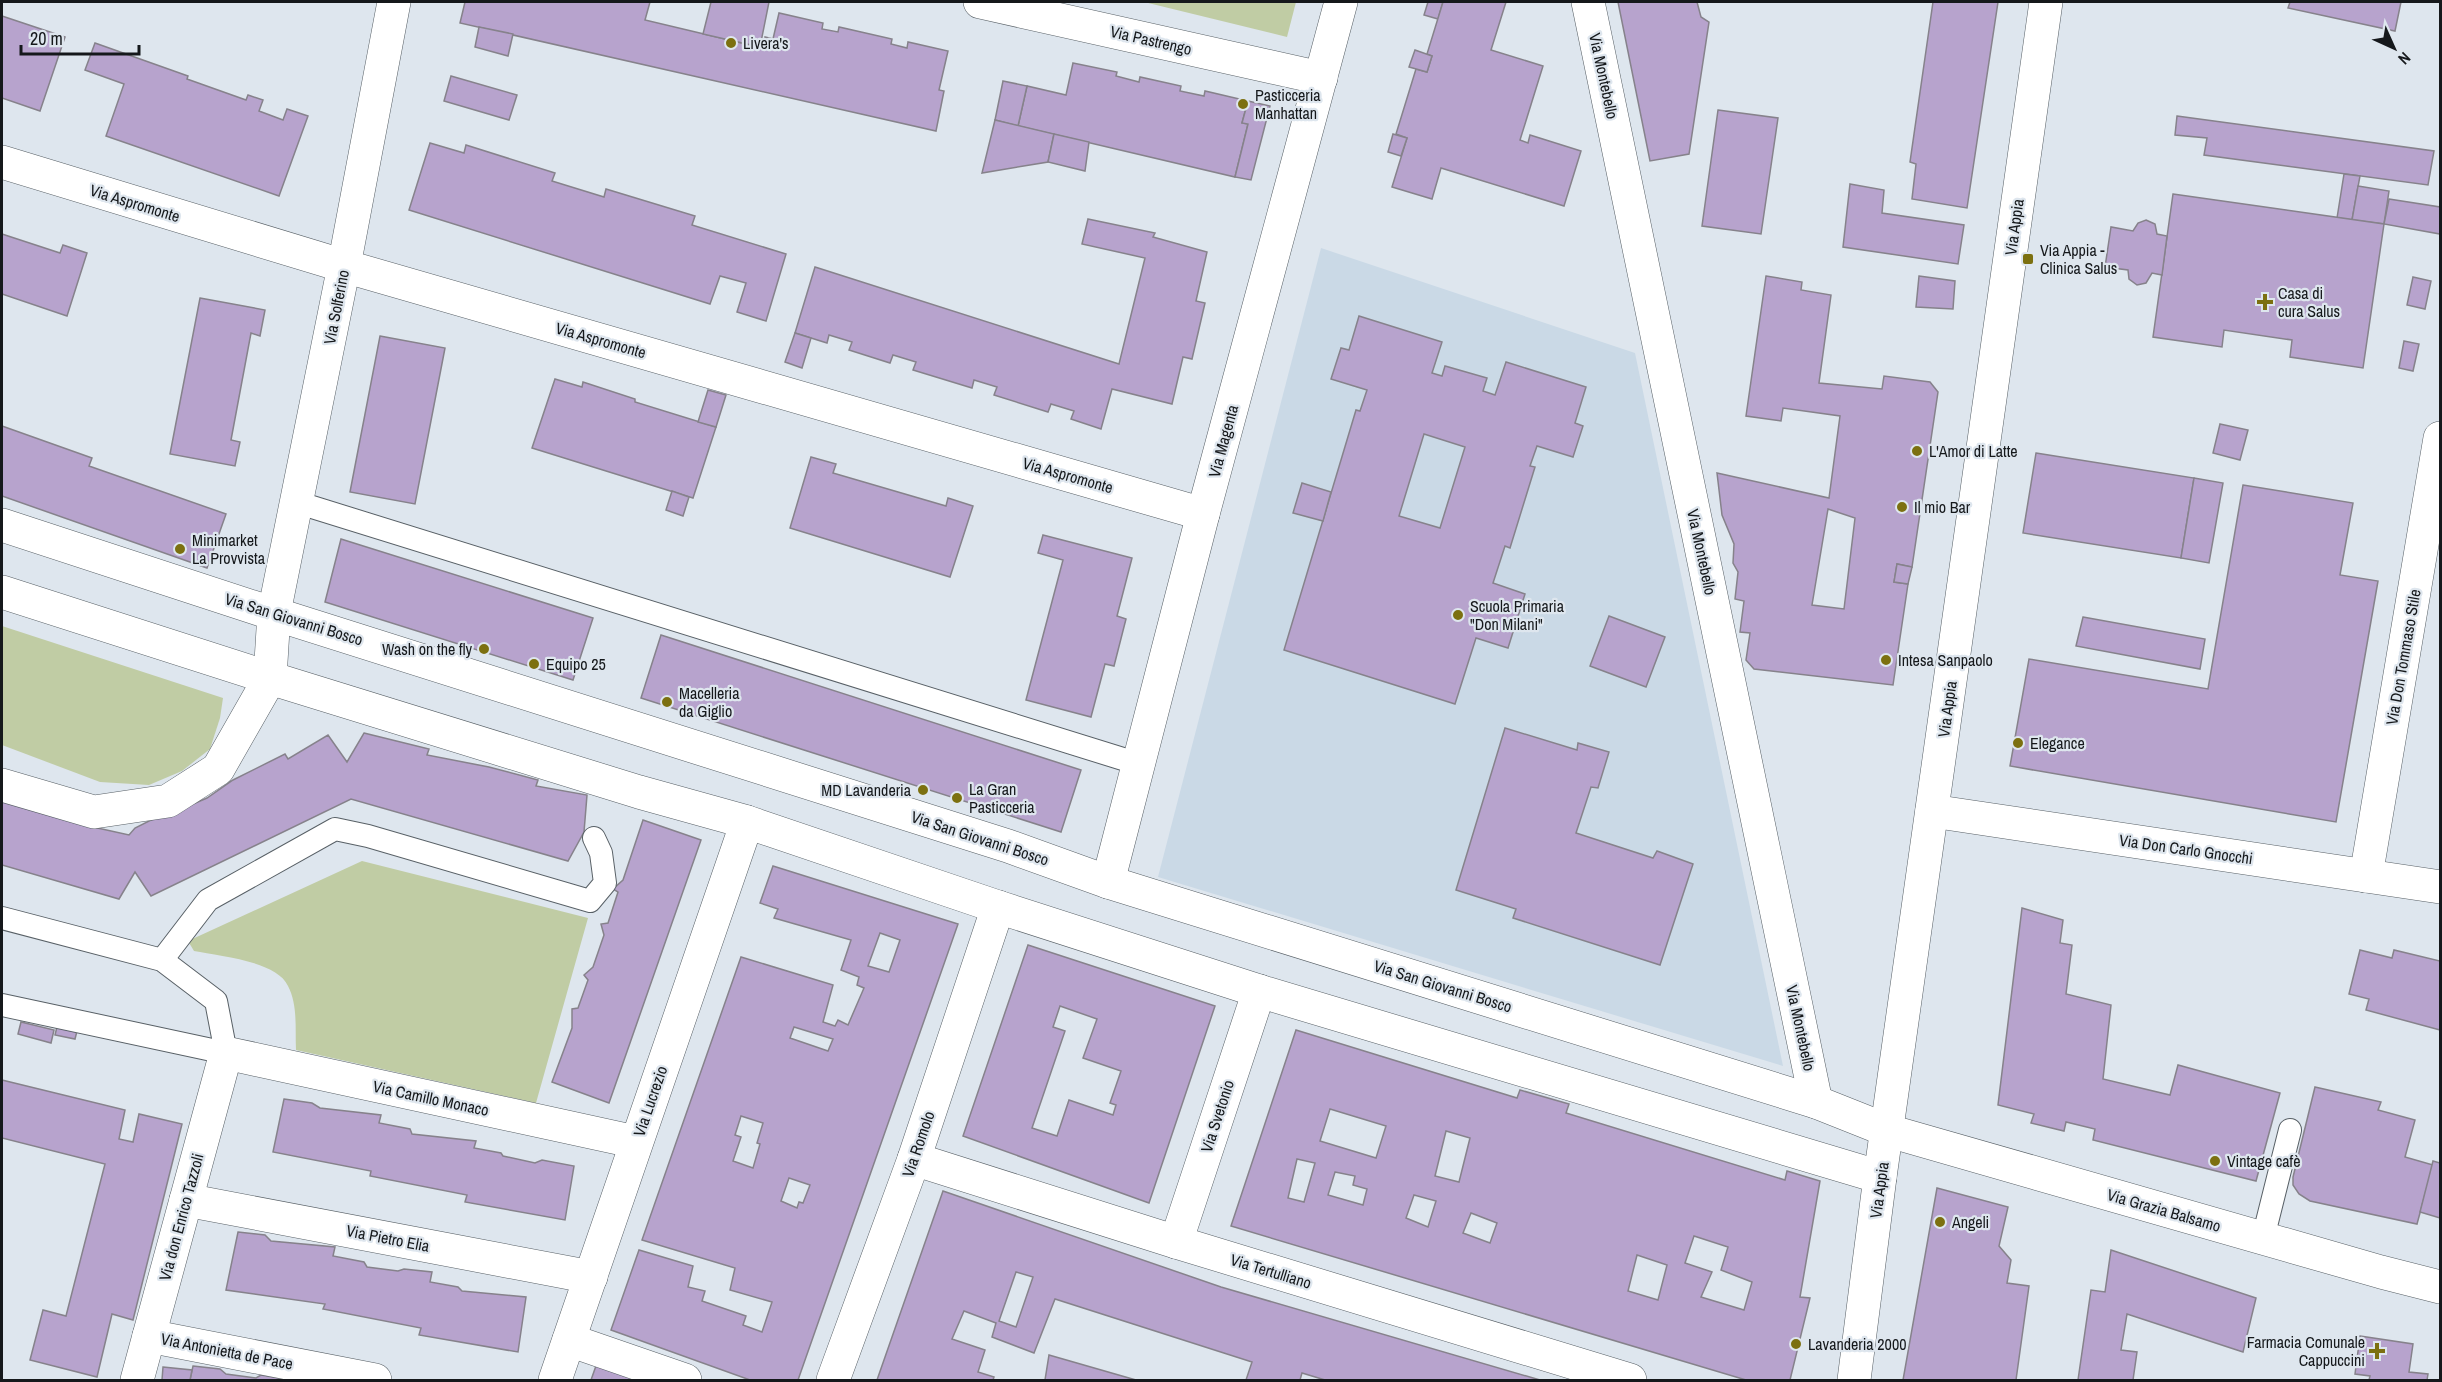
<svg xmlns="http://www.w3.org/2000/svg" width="2442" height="1382" font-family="'Archivo Narrow',sans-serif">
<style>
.built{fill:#cad9e6}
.green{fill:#c0cca4}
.building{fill:#b7a3cd;stroke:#86828b;stroke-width:1.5;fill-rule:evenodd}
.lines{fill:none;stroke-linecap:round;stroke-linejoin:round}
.service-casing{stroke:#586066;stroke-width:24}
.minor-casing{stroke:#586066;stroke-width:34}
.tertiary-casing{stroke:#586066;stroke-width:34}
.service{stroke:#fff;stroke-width:22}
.minor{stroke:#fff;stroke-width:33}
.tertiary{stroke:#fff;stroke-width:33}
.poi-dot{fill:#7c7010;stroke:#dee6ee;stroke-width:2}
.labels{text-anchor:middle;stroke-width:4.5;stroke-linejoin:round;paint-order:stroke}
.street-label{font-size:16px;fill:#15181b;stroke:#dee6ee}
.poi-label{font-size:16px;fill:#15181b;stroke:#dee6ee;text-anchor:start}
</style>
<rect width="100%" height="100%" fill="#dee6ee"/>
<polygon class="built" points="1321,248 1635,353 1783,1066 1158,877"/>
<g class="green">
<polygon points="1144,2 1296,2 1287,37"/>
<polygon points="2,626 223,698 220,718 210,749 182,771 149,785 100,782 2,745"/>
<path d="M362,861L588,918L536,1103L296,1050C295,1029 298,1005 288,986C277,961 219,956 194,951L188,941Z"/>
</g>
<g class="building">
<polygon points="465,2 650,2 645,20 763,48 765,37 773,39 779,13 823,23 822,29 838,32 839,27 892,39 891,44 907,48 908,42 948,51 939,90 944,91 936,131 460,23"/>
<polygon points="711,2 769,2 760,47 703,34"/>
<polygon points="1428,2 1443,2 1438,19 1424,15"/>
<polygon points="1443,2 1506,2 1491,50 1543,66 1520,140 1528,143 1530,135 1581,151 1564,206 1441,168 1432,199 1392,187 1407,138 1396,134 1416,69 1427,72 1432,56 1427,54"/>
<polygon points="1618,2 1697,2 1701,17 1709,22 1689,154 1650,161"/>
<polygon points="1933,2 1998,2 1967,208 1912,199 1916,164 1910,162"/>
<polygon points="2290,2 2401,2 2395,31 2288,8"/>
<polygon points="2,16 65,37 40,111 2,98"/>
<polygon points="479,27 513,34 508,56 475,47"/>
<polygon points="95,43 188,76 187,79 246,100 248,95 263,100 259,111 283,120 287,109 308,116 279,196 106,136 124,84 85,70"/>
<polygon points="1415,50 1432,56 1427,72 1409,67"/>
<polygon points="1073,63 1117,72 1116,76 1139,82 1140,77 1181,86 1180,91 1204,96 1205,91 1248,101 1242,123 1248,124 1235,177 1018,126 1027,86 1066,95"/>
<polygon points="451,76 517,95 509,120 444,101"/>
<polygon points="1003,81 1027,86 1018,126 995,120"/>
<polygon points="1248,101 1270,106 1251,180 1235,177 1248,124 1242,123"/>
<polygon points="1718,110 1778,118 1761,234 1702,226"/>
<polygon points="2177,116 2434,151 2428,185 2204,155 2207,138 2175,135"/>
<polygon points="995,120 1054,134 1048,162 982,173"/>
<polygon points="1054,134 1089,142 1085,171 1048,162"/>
<polygon points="1393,134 1407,138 1401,156 1388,152"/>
<polygon points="430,143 464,153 466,145 555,173 552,181 604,197 606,189 695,216 692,225 786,254 766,321 737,312 746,283 720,276 710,304 409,210"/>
<polygon points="2344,174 2360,176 2352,220 2337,218"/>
<polygon points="1850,184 1884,190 1882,213 1964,225 1958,264 1843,247"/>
<polygon points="2358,186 2389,191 2384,224 2352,220"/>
<polygon points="2173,194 2384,224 2363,368 2290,357 2292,340 2224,330 2222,347 2153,337"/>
<polygon points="2389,199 2440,207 2440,234 2384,224"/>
<polygon points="1088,219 1155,233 1153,237 1207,252 1196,301 1205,303 1192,359 1183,357 1172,404 1112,389 1101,429 1071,419 1074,411 1051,404 1048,412 994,395 997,387 974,380 972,388 913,370 916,362 893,355 890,363 849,350 852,342 829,335 827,343 795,333 815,267 1119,364 1145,258 1082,244"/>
<polygon points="2146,220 2155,224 2157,234 2167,236 2162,275 2152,273 2146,283 2137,285 2129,279 2128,270 2105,267 2111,227 2133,231 2138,223"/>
<polygon points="2,234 60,253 63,245 87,253 67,316 2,294"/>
<path d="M1766,276L1802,282L1801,290L1831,295L1819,383L1882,389L1884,376L1930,382L1938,392L1912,567L1897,564L1894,582L1908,584L1893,685L1754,669L1746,660L1750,633L1740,632L1744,601L1735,599L1738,572L1733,563L1734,544L1722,515L1717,473L1829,498L1840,416L1783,408L1781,421L1746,416ZM1828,509L1855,518L1844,609L1812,605Z"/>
<polygon points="1919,276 1955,281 1953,309 1916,307"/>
<polygon points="2413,277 2431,281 2425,309 2407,305"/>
<polygon points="200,298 265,310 260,336 251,333 231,440 240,442 235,466 170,454"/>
<path d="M1359,316L1442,342L1432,373L1442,376L1445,366L1487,378L1483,391L1495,395L1506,362L1586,387L1575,423L1583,426L1573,457L1537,446L1530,466L1535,467L1510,548L1505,546L1493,583L1525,594L1508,648L1476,638L1455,704L1284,650L1356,410L1360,411L1367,390L1331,379L1341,348L1349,350ZM1424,434L1465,447L1440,528L1399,516Z"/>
<polygon points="795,333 811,338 802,368 785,362"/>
<polygon points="380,336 445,348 415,504 350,492"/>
<polygon points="2404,341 2419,344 2413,371 2399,368"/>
<polygon points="555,379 582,387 583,382 635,399 635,402 716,427 693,498 532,448"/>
<polygon points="708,390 726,395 716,427 698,422"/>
<polygon points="2220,424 2248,430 2240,460 2213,453"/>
<polygon points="2,426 92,458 89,466 226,514 207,568 2,496"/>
<polygon points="2036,453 2194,478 2181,558 2023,533"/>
<polygon points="811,457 836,464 833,473 946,506 948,498 973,506 950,577 790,528"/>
<polygon points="2194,478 2223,483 2209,563 2181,558"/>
<polygon points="1302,483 1331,492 1323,521 1293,513"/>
<polygon points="2243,485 2353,503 2340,575 2378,581 2336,822 2010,766 2029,659 2208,689"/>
<polygon points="672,491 689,497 683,516 666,510"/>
<polygon points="1043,535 1132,558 1117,616 1126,619 1114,666 1105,664 1091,717 1026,700 1063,560 1038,553"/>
<polygon points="341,539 593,618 573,680 325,602"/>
<polygon points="1897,564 1912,567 1908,584 1894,582"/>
<polygon points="1609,616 1665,637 1646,687 1590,666"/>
<polygon points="2083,617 2205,639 2200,669 2076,646"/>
<polygon points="661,635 1081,770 1061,832 641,698"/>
<polygon points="1505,728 1577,750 1578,743 1609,752 1598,788 1591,787 1576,833 1653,858 1657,851 1693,864 1660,965 1513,918 1516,909 1456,890"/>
<polygon points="364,733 429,749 427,755 489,767 538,780 536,786 587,795 584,832 568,861 351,799 151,896 135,872 119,899 2,865 2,799 93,827 129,835 135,828 183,804 184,808 207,798 233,780 285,754 288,759 328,735 347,762"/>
<polygon points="643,820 701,840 609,1103 552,1082 572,1028 572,1009 578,1008 588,980 584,975 593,967 604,935 601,924 608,923 618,892 613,889 623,880"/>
<path d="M773,866L958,924L798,1380H750L611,1330L639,1250L693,1266L688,1287L705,1291L702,1301L746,1316L743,1325L762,1332L772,1302L730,1290L735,1268L642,1240L741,957L833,985L823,1022L835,1026L838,1020L848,1025L864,988L857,985L859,977L841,970L851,940L774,918L778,909L760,903ZM880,933L900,940L889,972L868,966ZM794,1027L833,1039L828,1051L790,1038ZM741,1116L763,1123L757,1143L760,1144L753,1168L733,1161L741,1137L735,1135ZM789,1178L810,1185L803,1203L799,1202L797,1208L781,1201Z"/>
<polygon points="2022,908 2063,920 2060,943 2072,945 2066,994 2111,1005 2103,1079 2170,1095 2178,1065 2280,1093 2256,1181 2093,1140 2095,1129 2066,1122 2064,1131 2031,1123 2034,1114 1998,1105"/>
<path d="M1028,945L1215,1006L1149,1203L963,1136ZM1060,1006L1097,1019L1083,1058L1121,1071L1110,1103L1116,1105L1113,1115L1069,1100L1057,1136L1032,1128L1065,1031L1053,1027Z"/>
<polygon points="2360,950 2392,958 2394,950 2440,961 2440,1030 2366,1010 2369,999 2349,994"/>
<polygon points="21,1022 54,1030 51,1043 18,1034"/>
<polygon points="57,1027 77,1031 75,1039 55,1035"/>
<path d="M1296,1030L1517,1098L1520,1090L1569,1104L1566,1113L1785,1180L1787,1171L1820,1181L1800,1297L1810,1298L1790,1380H1746L1231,1226ZM1330,1109L1386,1126L1376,1158L1320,1141ZM1446,1131L1470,1138L1459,1182L1435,1176ZM1297,1159L1315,1163L1304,1202L1288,1198ZM1335,1172L1355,1176L1353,1185L1367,1189L1363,1205L1328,1195ZM1414,1195L1436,1201L1428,1227L1406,1218ZM1471,1213L1497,1223L1490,1243L1463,1233ZM1694,1236L1728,1247L1721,1270L1752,1282L1744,1310L1701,1297L1712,1272L1685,1263ZM1637,1255L1667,1265L1658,1300L1628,1291Z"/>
<polygon points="2,1080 125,1110 119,1139 133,1142 139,1114 182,1124 133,1320 112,1314 97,1377 30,1360 43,1310 66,1316 105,1164 2,1138"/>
<polygon points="2315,1087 2381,1102 2378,1110 2415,1120 2405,1157 2433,1165 2417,1224 2310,1201 2299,1194 2293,1185 2293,1177"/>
<polygon points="284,1099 312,1103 320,1108 381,1115 379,1123 410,1129 412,1134 476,1141 474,1148 501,1153 503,1156 535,1163 542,1160 574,1166 565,1220 465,1202 467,1195 370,1176 371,1171 273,1152"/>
<polygon points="2433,1161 2440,1163 2440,1218 2420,1212"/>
<polygon points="1937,1188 2008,1207 1999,1246 2011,1260 2007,1283 2029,1286 2016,1380 1903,1380"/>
<path d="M943,1191L1221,1287L1540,1380H1325L1302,1373L1300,1380H1246L1252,1362L1055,1299L1034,1353L992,1337L996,1323L964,1311L952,1339L985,1350L978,1372L994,1377L993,1380H877ZM1016,1272L1033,1277L1016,1327L999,1321Z"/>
<polygon points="238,1232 265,1235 271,1241 335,1247 333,1256 364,1262 367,1267 398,1271 404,1269 432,1272 430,1282 458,1287 462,1291 526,1297 518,1352 419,1335 421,1328 323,1309 325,1304 226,1290"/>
<polygon points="2111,1250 2256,1298 2243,1352 2127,1314 2121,1350 2137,1352 2133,1380 2078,1380 2091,1290 2105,1292"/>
<polygon points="2360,1336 2413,1344 2409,1372 2428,1374 2427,1380 2369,1380 2370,1376 2355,1374"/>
<polygon points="1049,1355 1136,1380 1045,1380"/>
<polygon points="597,1363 649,1380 591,1380"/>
<polygon points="193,1366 220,1369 226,1374 256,1378 261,1375 290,1380 190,1380"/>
<polygon points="163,1367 192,1370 190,1380 162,1380"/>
</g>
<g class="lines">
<g class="service-casing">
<g id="service">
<polyline points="296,502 1139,764"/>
<polyline points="2,918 162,960 216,1001 226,1053 2,1005"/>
<polyline points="162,960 208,900 335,829 368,836 590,901 605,883 601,853 594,838"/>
<polyline points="2263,1238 2290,1130"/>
</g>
</g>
<g class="minor-casing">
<g id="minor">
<polyline points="980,2 1321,78"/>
<polyline points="1588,2 1816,1102"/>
<polyline points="2,162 344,266 1203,514"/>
<polyline points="2,785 94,812 168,801 218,769 270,678 274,613 344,266 394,2"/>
<polyline points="1932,811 2440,887"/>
<polyline points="2366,876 2440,438"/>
<polyline points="1108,882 1203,514 1341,2"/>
<polyline points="1889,1131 2381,1272 2440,1287"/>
<polyline points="914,1159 1176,1242 1630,1380"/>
<polyline points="186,1200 591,1277"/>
<polyline points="1176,1242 1259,991"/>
<polyline points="149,1336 375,1380"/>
<polyline points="569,1340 685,1380"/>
<polyline points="137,1380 226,1053 636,1142"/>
<polyline points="555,1380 747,822"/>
<polyline points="833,1380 914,1159 998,907"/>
</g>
</g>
<g class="tertiary-casing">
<g id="tertiary">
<polyline points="2,525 259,609 1008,846 1108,882 1816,1102 1889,1131"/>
<polyline points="2,592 270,678 639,792 747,822 998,907 1259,991 1880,1177"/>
<polyline points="1854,1380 1880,1177 2046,2"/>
</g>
</g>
<use href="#service" class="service"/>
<use href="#minor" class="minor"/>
<use href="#tertiary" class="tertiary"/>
</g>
<g class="poi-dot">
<circle cx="731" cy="43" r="6"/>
<circle cx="1243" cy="104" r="6"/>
<rect x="2022" y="253" width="12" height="12" rx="3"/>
<path d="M2262 293h6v6h6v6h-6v6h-6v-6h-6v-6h6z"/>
<circle cx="1917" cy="451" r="6"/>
<circle cx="1902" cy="507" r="6"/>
<circle cx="180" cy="549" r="6"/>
<circle cx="1458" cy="615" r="6"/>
<circle cx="484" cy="649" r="6"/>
<circle cx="1886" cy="660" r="6"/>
<circle cx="534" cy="664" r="6"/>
<circle cx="667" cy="702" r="6"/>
<circle cx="2018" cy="743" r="6"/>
<circle cx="923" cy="790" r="6"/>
<circle cx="957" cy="798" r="6"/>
<circle cx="2215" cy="1161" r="6"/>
<circle cx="1940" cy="1222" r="6"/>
<circle cx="1796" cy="1344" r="6"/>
<path d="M2374 1342h6v6h6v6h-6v6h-6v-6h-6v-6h6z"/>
</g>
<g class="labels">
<g class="street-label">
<text transform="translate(1151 40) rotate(13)" y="6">Via Pastrengo</text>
<text transform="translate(1604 76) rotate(78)" y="6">Via Montebello</text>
<text transform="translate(135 203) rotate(17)" y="6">Via Aspromonte</text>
<text transform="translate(2014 227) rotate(-82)" y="6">Via Appia</text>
<text transform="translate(336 307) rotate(-79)" y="6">Via Solferino</text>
<text transform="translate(601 340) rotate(16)" y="6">Via Aspromonte</text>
<text transform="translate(1223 441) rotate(-75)" y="6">Via Magenta</text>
<text transform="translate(1068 475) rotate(16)" y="6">Via Aspromonte</text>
<text transform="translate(1702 552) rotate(78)" y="6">Via Montebello</text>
<text transform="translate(294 619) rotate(17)" y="6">Via San Giovanni Bosco</text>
<text transform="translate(2403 657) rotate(-80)" y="6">Via Don Tommaso Stile</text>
<text transform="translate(1947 709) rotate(-82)" y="6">Via Appia</text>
<text transform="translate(980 838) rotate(18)" y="6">Via San Giovanni Bosco</text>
<text transform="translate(2186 849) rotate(8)" y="6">Via Don Carlo Gnocchi</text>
<text transform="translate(1443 986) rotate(17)" y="6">Via San Giovanni Bosco</text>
<text transform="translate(1801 1028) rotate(78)" y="6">Via Montebello</text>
<text transform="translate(431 1098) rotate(12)" y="6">Via Camillo Monaco</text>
<text transform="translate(650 1101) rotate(-71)" y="6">Via Lucrezio</text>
<text transform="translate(1217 1116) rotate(-72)" y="6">Via Svetonio</text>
<text transform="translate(918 1144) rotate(-71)" y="6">Via Romolo</text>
<text transform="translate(1879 1190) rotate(-82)" y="6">Via Appia</text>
<text transform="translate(2164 1210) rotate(16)" y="6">Via Grazia Balsamo</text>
<text transform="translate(181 1217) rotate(-75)" y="6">Via don Enrico Tazzoli</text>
<text transform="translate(388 1238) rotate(11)" y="6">Via Pietro Elia</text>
<text transform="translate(1271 1271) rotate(17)" y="6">Via Tertulliano</text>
<text transform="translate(227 1351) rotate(11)" y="6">Via Antonietta de Pace</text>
</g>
<g class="poi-label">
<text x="743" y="49">Livera's</text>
<text x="1255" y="101">Pasticceria<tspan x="1255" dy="18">Manhattan</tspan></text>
<text x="2040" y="256">Via Appia -<tspan x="2040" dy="18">Clinica Salus</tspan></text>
<text x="2278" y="299">Casa di<tspan x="2278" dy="18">cura Salus</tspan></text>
<text x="1929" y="457">L'Amor di Latte</text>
<text x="1914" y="513">Il mio Bar</text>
<text x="192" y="546">Minimarket<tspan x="192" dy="18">La Provvista</tspan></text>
<text x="1470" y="612">Scuola Primaria<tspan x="1470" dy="18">"Don Milani"</tspan></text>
<text x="472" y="655" text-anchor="end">Wash on the fly</text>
<text x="1898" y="666">Intesa Sanpaolo</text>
<text x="546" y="670">Equipo 25</text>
<text x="679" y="699">Macelleria<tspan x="679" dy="18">da Giglio</tspan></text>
<text x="2030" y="749">Elegance</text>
<text x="969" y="795">La Gran<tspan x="969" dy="18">Pasticceria</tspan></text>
<text x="911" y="796" text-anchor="end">MD Lavanderia</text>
<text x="2227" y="1167">Vintage cafè</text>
<text x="1952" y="1228">Angeli</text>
<text x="2365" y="1348" text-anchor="end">Farmacia Comunale<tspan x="2365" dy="18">Cappuccini</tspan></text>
<text x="1808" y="1350">Lavanderia 2000</text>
</g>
</g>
<rect width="2442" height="1382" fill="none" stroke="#15181b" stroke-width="6"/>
<g transform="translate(2394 48) rotate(135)" stroke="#dee6ee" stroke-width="4.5" paint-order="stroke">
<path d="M0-4.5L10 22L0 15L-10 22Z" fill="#15181b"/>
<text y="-9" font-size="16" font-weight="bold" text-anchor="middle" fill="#15181b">N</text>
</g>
<path d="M21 45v9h118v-9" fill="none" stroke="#15181b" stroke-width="3"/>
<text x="30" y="45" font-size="18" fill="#15181b" stroke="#dee6ee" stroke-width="4.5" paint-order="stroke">20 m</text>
</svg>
